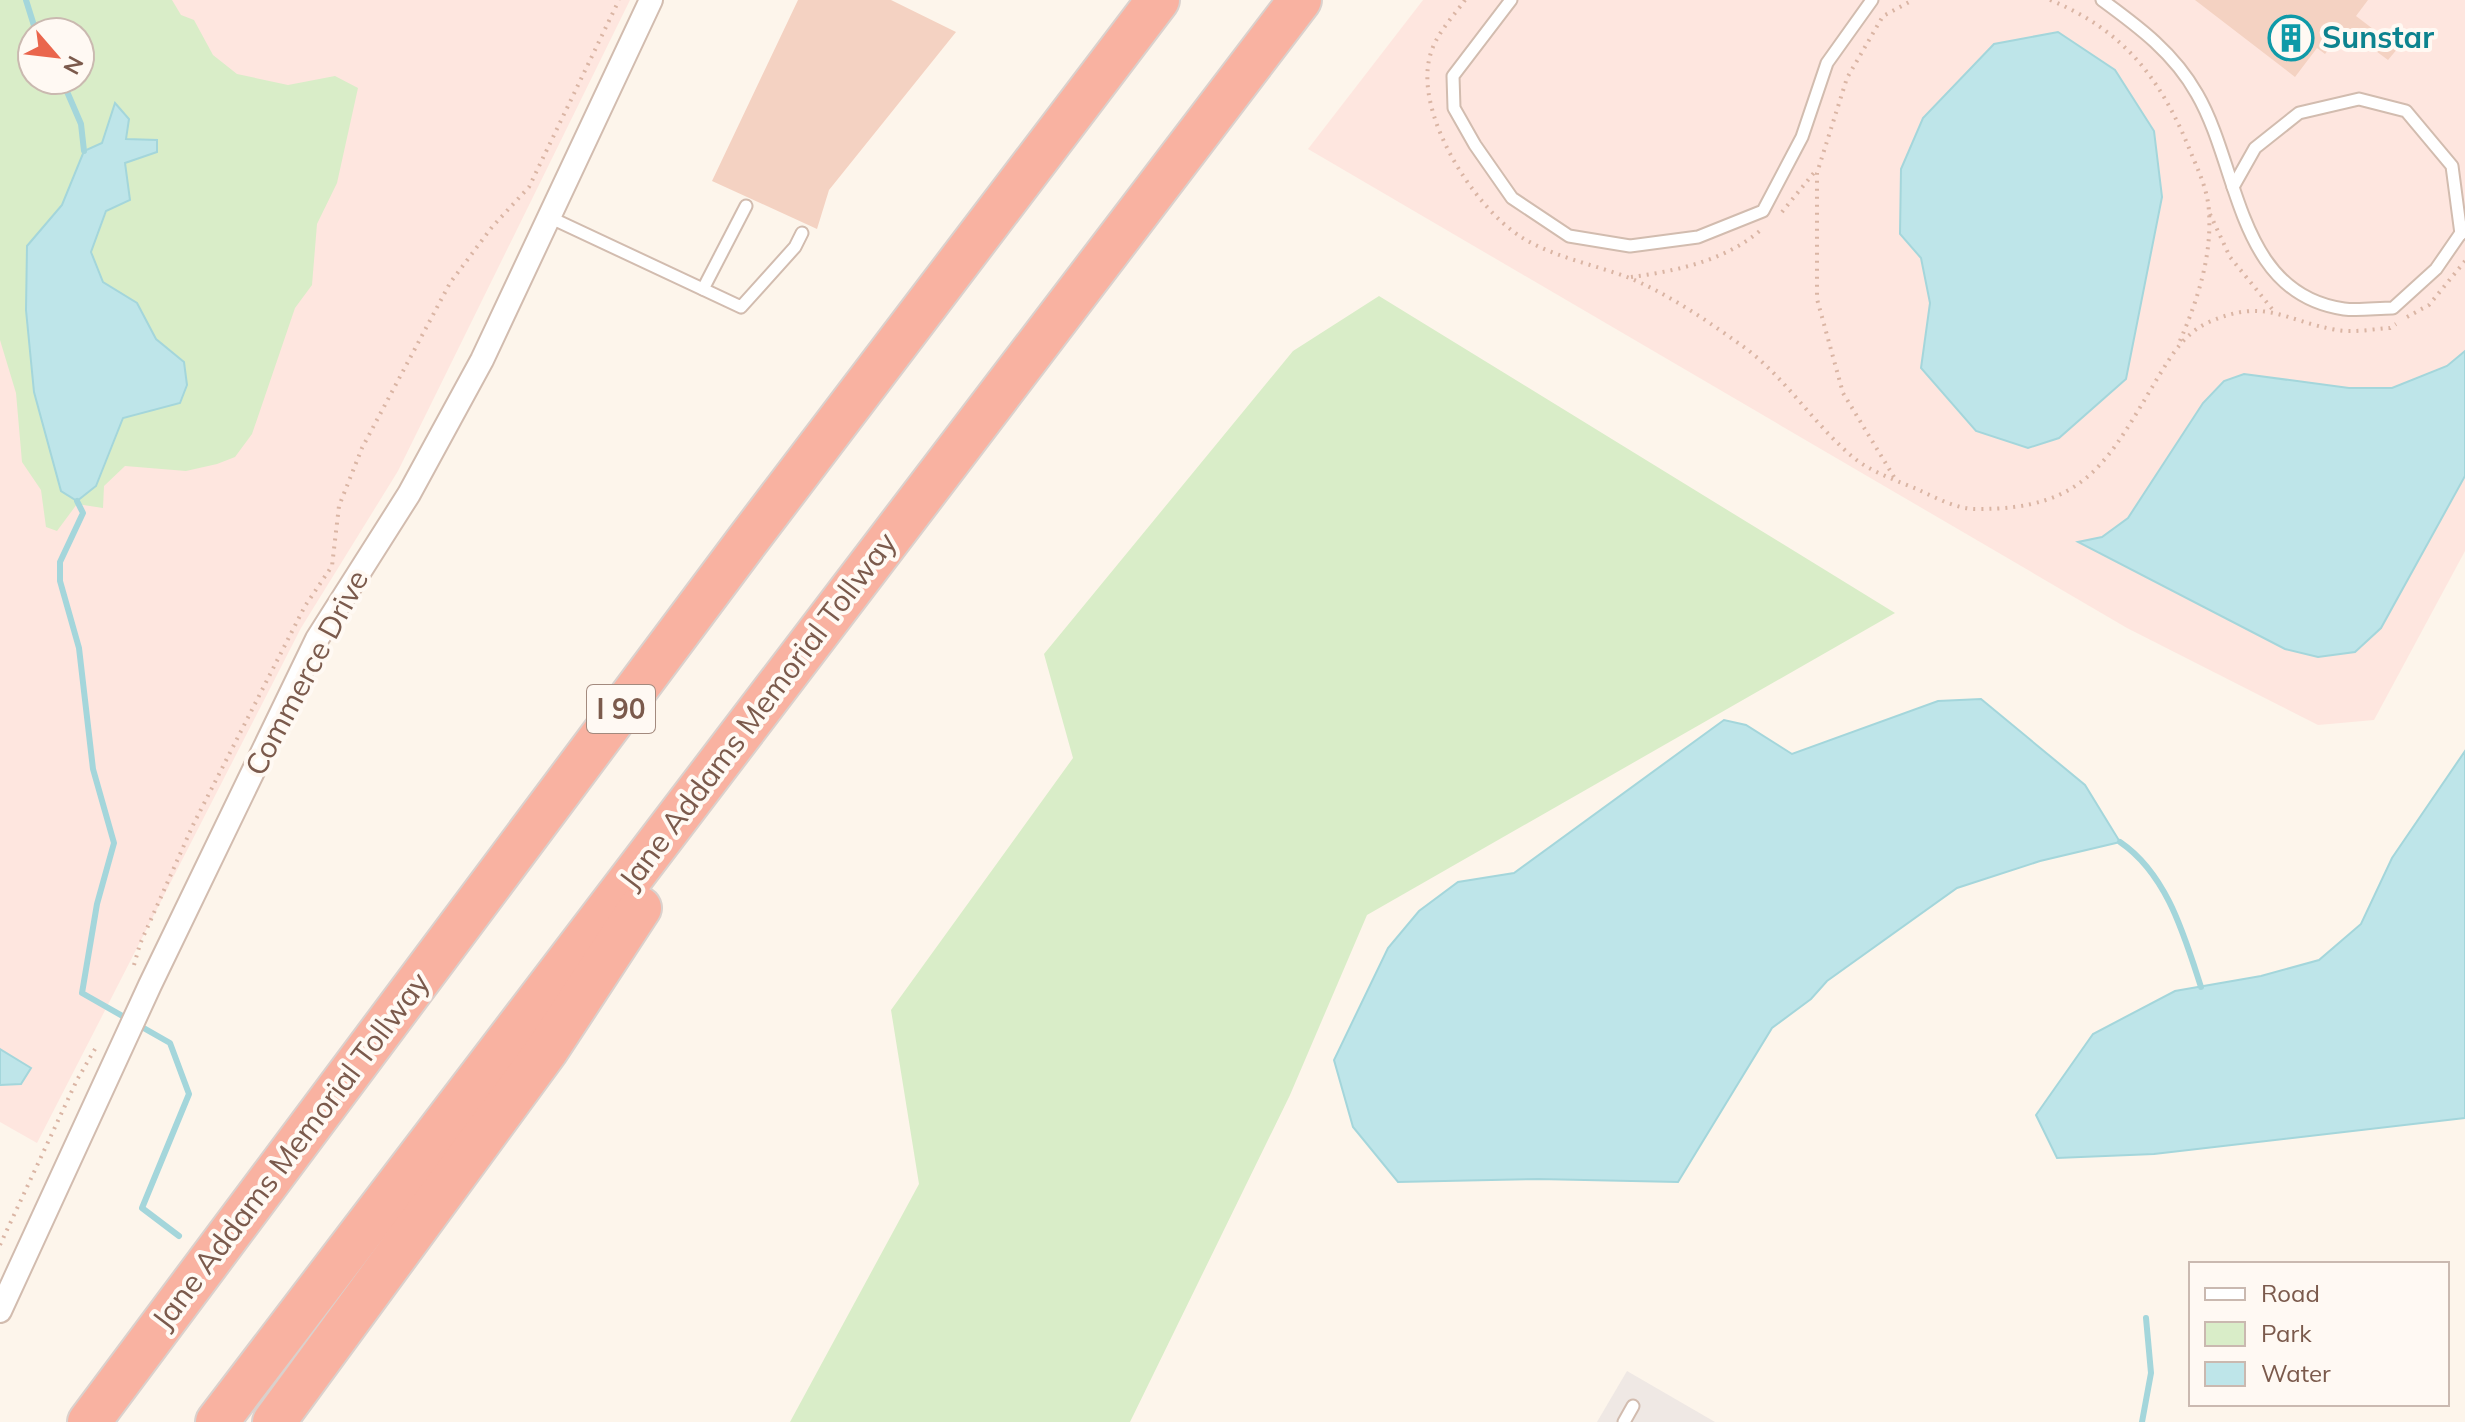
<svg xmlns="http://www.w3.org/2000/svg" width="2465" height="1422" font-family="Mulish,sans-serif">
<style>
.commercial{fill:#fee6df;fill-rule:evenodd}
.industrial{fill:#efe8e4}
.green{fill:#d9edc8;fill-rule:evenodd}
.water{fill:#bee5e9;stroke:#a4d6db;stroke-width:2}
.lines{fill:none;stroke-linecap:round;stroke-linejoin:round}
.stream{stroke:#a4d6db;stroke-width:6}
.building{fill:#f4d2c2}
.service-casing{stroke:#d2bcaf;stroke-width:15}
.minor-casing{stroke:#d2bcaf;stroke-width:26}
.motorway-casing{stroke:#dad1cd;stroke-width:46}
.path{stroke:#dab5a4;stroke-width:4;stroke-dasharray:2 6;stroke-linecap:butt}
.service{stroke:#fff;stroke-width:11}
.minor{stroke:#fff;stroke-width:22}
.motorway{stroke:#f9b2a1;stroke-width:42}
.labels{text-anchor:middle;stroke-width:8;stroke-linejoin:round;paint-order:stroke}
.shield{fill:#fff9f3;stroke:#a38a7e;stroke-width:2}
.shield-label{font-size:28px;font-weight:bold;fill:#7b5a4c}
.culture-label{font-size:30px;font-weight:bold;fill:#0d838f;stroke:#fff9f3;text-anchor:start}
.street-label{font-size:30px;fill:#7b5a4c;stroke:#fff9f3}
</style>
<rect width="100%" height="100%" fill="#fdf5eb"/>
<g class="commercial">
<path d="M0,0H630L398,471L301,628L37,1143L0,1122ZM32,32H80V80H32Z"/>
<polygon points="1423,0 2465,0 2465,551 2374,720 2318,725 2127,628 1308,149"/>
</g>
<polygon class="industrial" points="1627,1371 1715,1422 1597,1422"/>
<g class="green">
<path d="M0,0H172L181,15L194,20L213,55L237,74L288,85L335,76L358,88L337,183L317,224L312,285L295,308L252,434L235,457L217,464L186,471L125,466L104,486L103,508L77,504L57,531L46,527L41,490L22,462L16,393L0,340ZM32,32H80V80H32ZM115,104L126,139L125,163L91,252L103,282L137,303L156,339L184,362L180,403L123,418L95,486L62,491L34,392L26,310L27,246L62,205L84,151L102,143Z"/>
<polygon points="1379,296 1895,613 1367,915 1290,1095 1130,1422 790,1422 919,1184 891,1010 1073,758 1044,654 1293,351"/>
</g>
<g class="water">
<polygon points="2058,32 2115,70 2154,131 2162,197 2126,379 2059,438 2028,448 1976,431 1921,368 1930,303 1921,258 1900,234 1901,169 1923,118 1994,44"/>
<polygon points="115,103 129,119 126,139 157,140 157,152 125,163 130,200 106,211 91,252 103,282 137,303 156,339 184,362 187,385 180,403 123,418 96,486 77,501 61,491 34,392 26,310 27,246 62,205 84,151 102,143"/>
<polygon points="2465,351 2465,476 2381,628 2355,652 2318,657 2285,649 2078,542 2102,537 2128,518 2203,403 2224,381 2244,374 2349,388 2392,388 2447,366"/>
<polygon points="1981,699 2085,785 2120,842 2040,861 1957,888 1827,981 1811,999 1772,1028 1678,1182 1538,1179 1398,1182 1353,1127 1334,1060 1388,948 1419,911 1458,882 1514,873 1724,720 1746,725 1792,754 1938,701"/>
<polygon points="2465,751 2465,1118 2154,1154 2057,1158 2036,1115 2093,1034 2175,991 2261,976 2319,960 2361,924 2392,858"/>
<polygon points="0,1049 31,1068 21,1084 0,1085"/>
</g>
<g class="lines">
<g class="stream">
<polyline points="26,0 36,32"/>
<polyline points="62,80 81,124 84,151"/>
<polyline points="77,501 83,513 60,562 60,581 79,648 93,769 114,843 97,904 82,993 170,1043 189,1094 142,1208 179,1236"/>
<path d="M2120,842C2167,874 2184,935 2201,987"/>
<polyline points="2142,1422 2151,1373 2146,1318"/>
</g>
</g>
<g class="building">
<polygon points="798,0 891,0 956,32 829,190 817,229 712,181"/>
<polygon points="2195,0 2368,0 2356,16 2398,48 2388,60 2345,28 2325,54 2317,48 2295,77"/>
</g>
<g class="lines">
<g class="service-casing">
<g id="service">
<polyline points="1511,0 1453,76 1454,108 1475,145 1512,198 1569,236 1630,246 1698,237 1763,211 1802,137 1827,63 1872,0"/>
<path d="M2102,0C2139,27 2174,53 2197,94C2240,168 2237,294 2344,309C2359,311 2377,308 2393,308L2436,269L2465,227"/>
<polyline points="2233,187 2255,148 2299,113 2359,99 2406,111 2452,166 2461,234"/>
<polyline points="549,217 741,307 795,247 802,233"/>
<polyline points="703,289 746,206"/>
<polyline points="1624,1422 1633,1406"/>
</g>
</g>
<g class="minor-casing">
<polyline id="minor" points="0,1311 150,985 317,639 409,494 482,360 651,0"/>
</g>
<g class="motorway-casing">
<g id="motorway">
<polyline points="89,1422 747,541 1158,0"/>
<polyline points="217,1422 1300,0"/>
<polyline points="274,1422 547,1050 640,908"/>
</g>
</g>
<g class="path">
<path d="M1465,0C1453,17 1435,35 1430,56C1414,114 1474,207 1521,237C1553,257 1592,264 1627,277C1667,293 1706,320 1741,345C1784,375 1813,424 1854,458C1871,472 1898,481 1919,490C1936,498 1957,509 1976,509C2088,510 2108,460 2160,374C2173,353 2185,333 2209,322C2266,297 2284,321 2337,330C2353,333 2373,329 2390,328L2396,324"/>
<path d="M2050,0C2124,30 2162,80 2191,153C2199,172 2208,191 2209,212C2212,257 2197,302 2179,343"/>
<polyline points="1782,212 1817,169"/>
<polyline points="2210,214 2230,257 2273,310"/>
<path d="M1631,277C1677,271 1728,260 1763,228"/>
<polyline points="2407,317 2429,305 2465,261"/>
<polyline points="1894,477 1843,393 1817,299 1817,173 1847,78 1883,16 1913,0"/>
<polyline points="134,965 140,944 193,825 305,606 332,566 339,506 362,448 450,283 492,227 529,187 619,0"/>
<polyline points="0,1245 77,1080 95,1049"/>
</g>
<use href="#service" class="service"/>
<use href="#minor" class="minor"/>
<use href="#motorway" class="motorway"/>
</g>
<defs>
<g id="building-ring" transform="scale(2.3)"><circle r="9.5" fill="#fff9f3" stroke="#0f9aa8" stroke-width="1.5"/><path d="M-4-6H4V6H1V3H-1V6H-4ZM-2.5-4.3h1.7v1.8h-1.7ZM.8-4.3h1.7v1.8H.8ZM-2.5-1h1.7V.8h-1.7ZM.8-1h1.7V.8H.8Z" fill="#0f9aa8"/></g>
</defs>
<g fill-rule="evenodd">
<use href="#building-ring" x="2291" y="38"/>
</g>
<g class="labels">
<rect class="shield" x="587" y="685" width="68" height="48" rx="6"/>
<g class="shield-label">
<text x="621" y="719">I 90</text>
</g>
<g class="culture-label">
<text x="2322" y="48">Sunstar</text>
</g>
<g class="street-label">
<text transform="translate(307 673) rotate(-62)" y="10">Commerce Drive</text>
<text transform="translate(758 711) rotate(-53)" y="10">Jane Addams Memorial Tollway</text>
<text transform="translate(291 1151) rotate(-53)" y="10">Jane Addams Memorial Tollway</text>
</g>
</g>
<rect x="2189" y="1262" width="260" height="144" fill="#fff9f3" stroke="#cab9b0" stroke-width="2"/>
<rect x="2205" y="1288" width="40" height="12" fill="#ffffff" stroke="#cab9b0" stroke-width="2"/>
<text x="2261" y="1302" font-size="24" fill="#7b5a4c">Road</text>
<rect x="2205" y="1322" width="40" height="24" fill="#d9edc8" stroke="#cab9b0" stroke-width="2"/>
<text x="2261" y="1342" font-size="24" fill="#7b5a4c">Park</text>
<rect x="2205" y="1362" width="40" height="24" fill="#bee5e9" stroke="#cab9b0" stroke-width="2"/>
<text x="2261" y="1382" font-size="24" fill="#7b5a4c">Water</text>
<g transform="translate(56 56) rotate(118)"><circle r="38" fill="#fff9f3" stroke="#cab9b0" stroke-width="2"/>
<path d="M0-6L14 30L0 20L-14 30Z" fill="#ea664d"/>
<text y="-12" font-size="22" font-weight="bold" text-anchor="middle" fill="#7b5a4c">N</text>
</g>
</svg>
